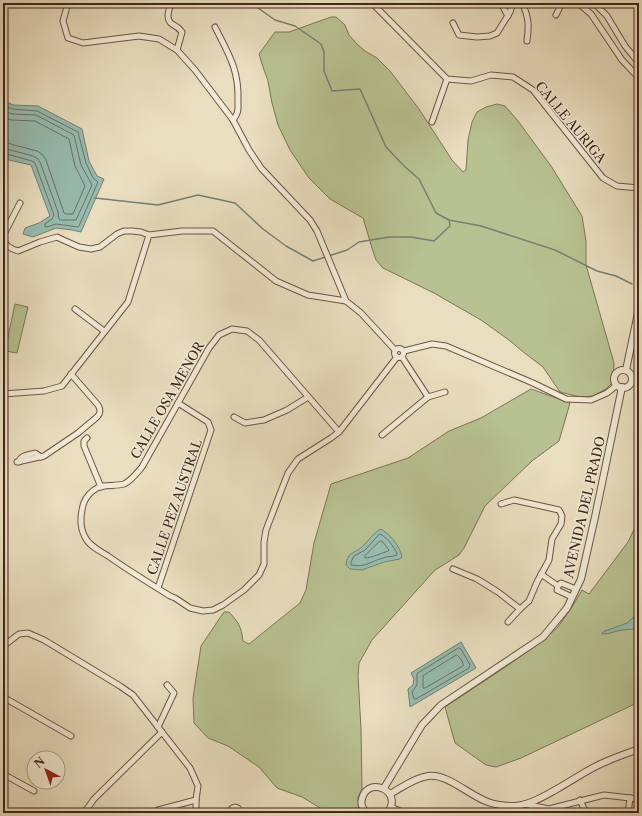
<svg xmlns="http://www.w3.org/2000/svg" width="642" height="816" font-family="'Libre Caslon Text',serif">
<style>
.green{fill:#b8c191;stroke:#7d7456}
.water{fill:#97bcb0;stroke:#758074}
.lines{fill:none;stroke-linecap:round;stroke-linejoin:round}
.shore{stroke:#6c7165;stroke-width:1}
.stream{stroke:#758074;stroke-width:1.5}
.minor-casing{stroke:#6c5443;stroke-width:7}
.tertiary-casing{stroke:#6c5443;stroke-width:8}
.minor{stroke:#f1ead5;stroke-width:5}
.tertiary{stroke:#f1ead5;stroke-width:6}
.labels{text-anchor:middle;stroke-width:3;stroke-linejoin:round;paint-order:stroke}
.street-label{font-size:13px;fill:#42261a;stroke:#f1ead5}
</style>
<rect width="100%" height="100%" fill="#e9debf"/>
<filter id="stains"><feTurbulence type="fractalNoise" baseFrequency=".005" numOctaves="4"/><feColorMatrix values="0 0 0 0 .2 0 0 0 0 .09 0 0 0 0 .02 0 0 0 .5 -.17"/></filter>
<radialGradient id="worn" r=".72"><stop offset=".6" stop-color="#630" stop-opacity="0"/><stop offset="1" stop-color="#630" stop-opacity=".3"/></radialGradient>
<g class="green">
<polygon points="331,17 336,17 345,25 349,35 357,44 365,51 377,58 390,71 419,109 452,160 463,172 466,170 468,140 472,122 477,112 486,107 497,104 505,106 518,121 551,166 582,216 586,241 586,265 614,363 613,382 606,389 593,396 580,397 560,392 543,367 522,351 509,340 481,320 434,293 383,268 376,260 372,248 363,218 330,199 309,178 290,150 278,125 272,103 268,81 263,67 259,54 275,32 289,32"/>
<polygon points="15,304 28,307 17,353 5,351"/>
<path d="M531,389L570,403L559,441L532,461L485,506L464,548L459,555L435,570L372,640L359,663L358,676L361,729L362,789L358,797L359,810L353,813H328L325,811L302,797L277,788L259,767L228,746L208,738L194,723L193,698L201,646L224,612H229C239,623 241,626 243,641L249,644L300,603L306,590L314,543L331,484L408,458L449,431L481,418Z"/>
<polygon points="639,522 639,702 521,758 496,767 486,765 455,743 445,707 501,670 541,642 558,627 572,607 582,590 589,594 628,542 637,523"/>
</g>
<g class="water">
<polygon points="3,100 13,105 38,106 82,129 89,161 97,176 104,179 81,232 72,230 56,228 33,237 23,234 25,228 39,223 50,216 31,165 9,160 3,157"/>
<path d="M380,529C389,532 401,548 402,557L400,559L384,562L362,570L350,569L346,565C348,551 354,554 362,547C368,541 373,534 380,529Z"/>
<path d="M639,614V628C633,630 628,629 622,630C615,631 610,634 602,634V633L605,631L627,623L635,616Z"/>
<polygon points="461,642 476,668 410,707 408,689 413,685 414,679 411,673"/>
</g>
<g class="lines">
<g class="shore">
<polyline points="3,105 12,109 37,111 78,132 86,163 93,178 97,181 98,182 79,226 78,227 56,224 47,227 45,227 45,224 52,219 54,215 35,163 32,161 3,153"/>
<polyline points="3,110 12,114 36,115 74,135 81,165 92,185 76,220 60,220 59,219 58,212 40,162 38,159 33,156 3,148"/>
<polyline points="3,117 11,120 35,121 69,139 75,166 85,186 73,214 66,214 64,213 46,160 42,154 37,151 14,145 8,143 3,142"/>
<path d="M380,534C387,537 393,546 397,553V555C392,557 388,556 383,558C371,561 366,568 351,565V562L354,556L365,550Z"/>
<path d="M380,541H382L389,550L388,551C382,553 371,558 365,558V556Z"/>
<polygon points="459,648 461,649 470,665 469,668 416,699 414,699 412,692 417,685 417,674"/>
<path d="M457,655C460,657 464,663 463,666L425,688H423V676Z"/>
</g>
<g class="stream">
<polyline points="251,3 275,20 295,26 321,44 324,52 324,71 332,91 360,89 386,147 404,166 419,179 436,213 449,220 481,226 555,250 597,271 616,276 632,284"/>
<polyline points="95,198 158,205 198,195 235,203 263,229 286,246 313,261 347,250 359,242 389,237 411,237 434,241 450,226 449,220"/>
</g>
<g class="minor-casing">
<g id="minor">
<polyline points="68,3 63,21 68,38 83,43 139,36 159,39 177,50 195,70 233,120 249,150 261,168 310,220 317,231 346,301"/>
<path d="M171,3C169,10 165,19 172,24C176,26 179,28 182,32L177,50"/>
<polyline points="372,3 447,79 471,81 491,75 513,77 533,90 603,178 617,186 639,188"/>
<polyline points="501,3 508,16"/>
<path d="M522,3C529,17 529,26 527,41"/>
<polyline points="578,3 591,14 622,60 639,78"/>
<polyline points="594,3 607,16 625,46 639,63"/>
<polyline points="556,15 560,7 560,3"/>
<polyline points="453,23 459,35 477,37 490,36 497,33 510,12 513,3"/>
<path d="M215,27C228,53 239,69 238,100C238,109 239,113 233,120"/>
<polyline points="432,122 447,79"/>
<polyline points="3,236 20,203"/>
<path d="M3,239C5,246 11,249 18,251L40,242L57,237L61,239L79,247L91,249L100,247L117,234L124,231H132L141,232L149,235"/>
<polyline points="75,309 104,331"/>
<circle cx="399" cy="353" r="4.5"/>
<polyline points="404,351 432,344 446,346 533,383 566,399 591,400 607,393 617,385"/>
<polyline points="402,357 428,397"/>
<polyline points="632,381 639,382"/>
<polyline points="3,394 44,391 62,386 128,302 149,235 182,231 213,231 276,281 308,295 346,301 361,313 395,350"/>
<polyline points="234,417 245,423 264,420 287,410 308,397"/>
<path d="M339,432L259,340L247,331L232,329L219,335L209,348L142,467C137,473 131,481 124,484C114,487 102,483 94,490C87,495 83,502 82,510C80,520 80,528 85,537C89,546 100,551 108,556C128,570 149,583 170,596L175,598L190,608L203,611L213,610L223,605L244,590L259,575L264,564V542L266,530L288,473L298,459L331,438L339,432L397,357"/>
<polyline points="382,435 428,397 445,392"/>
<polyline points="87,438 84,441 84,446 101,487"/>
<path d="M17,462L44,456L78,433L97,417C101,413 101,410 98,405L71,374"/>
<path d="M19,462C20,455 29,455 35,453L41,457"/>
<polyline points="501,504 514,500 559,510 562,516 561,524 552,539 549,560 537,582 529,601 520,609 508,622"/>
<polyline points="453,569 477,579 498,592 520,609"/>
<polyline points="541,574 558,586"/>
<polyline points="158,588 211,430 208,422 178,403"/>
<polyline points="572,597 557,590 558,586 561,583 576,589"/>
<polyline points="3,650 6,644 19,634 28,633 44,640 120,686 133,695 190,768 198,786 196,800 196,813"/>
<polyline points="3,697 71,736"/>
<polyline points="158,727 174,693 167,685"/>
<polyline points="3,774 34,791"/>
<polyline points="580,800 586,813"/>
<polyline points="524,804 549,809 604,795 639,799"/>
<polyline points="391,807 404,813"/>
<polyline points="158,810 196,800"/>
<polyline points="84,813 94,799 162,732"/>
<polyline points="232,813 232,808 235,807 238,808 241,813"/>
<polyline points="628,813 630,798"/>
</g>
</g>
<g class="tertiary-casing">
<g id="tertiary">
<polyline points="626,370 639,308"/>
<circle cx="623" cy="379" r="9"/>
<polyline points="384,788 422,725 441,705 543,637 567,608 581,579 595,517 622,387"/>
<path d="M390,794C401,788 414,778 428,776C447,773 470,796 488,802C496,805 506,806 515,806C530,805 544,796 557,789C573,780 588,769 605,762C616,757 628,753 639,749"/>
<path d="M366,813C363,809 360,804 362,799C367,775 405,791 387,813"/>
</g>
</g>
<use href="#minor" class="minor"/>
<use href="#tertiary" class="tertiary"/>
</g>
<g class="labels">
<g class="street-label">
<text transform="translate(571 122) rotate(50)" y="5">CALLE AURIGA</text>
<text transform="translate(167 400) rotate(-60)" y="5">CALLE OSA MENOR</text>
<text transform="translate(174 507) rotate(-71)" y="5">CALLE PEZ AUSTRAL</text>
<text transform="translate(584 507) rotate(-77)" y="5">AVENIDA DEL PRADO</text>
</g>
</g>
<rect width="642" height="816" fill="none" stroke="#e9debf" stroke-width="16"/>
<rect x="4" y="4" width="634" height="808" fill="none" stroke="#42261a" stroke-width="2"/>
<rect x="8" y="8" width="626" height="800" fill="none" stroke="#42261a"/>
<g transform="translate(46 770) rotate(319)"><circle r="19" fill="#f1ead5" stroke="#ab9c8a"/>
<path d="M0-3L7 15L0 10L-7 15Z" fill="#8f2418"/>
<text y="-6" font-size="11" font-weight="bold" text-anchor="middle" fill="#42261a">N</text>
</g>
<rect width="100%" height="100%" filter="url(#stains)"/>
<rect width="100%" height="100%" fill="url(#worn)"/>
</svg>
